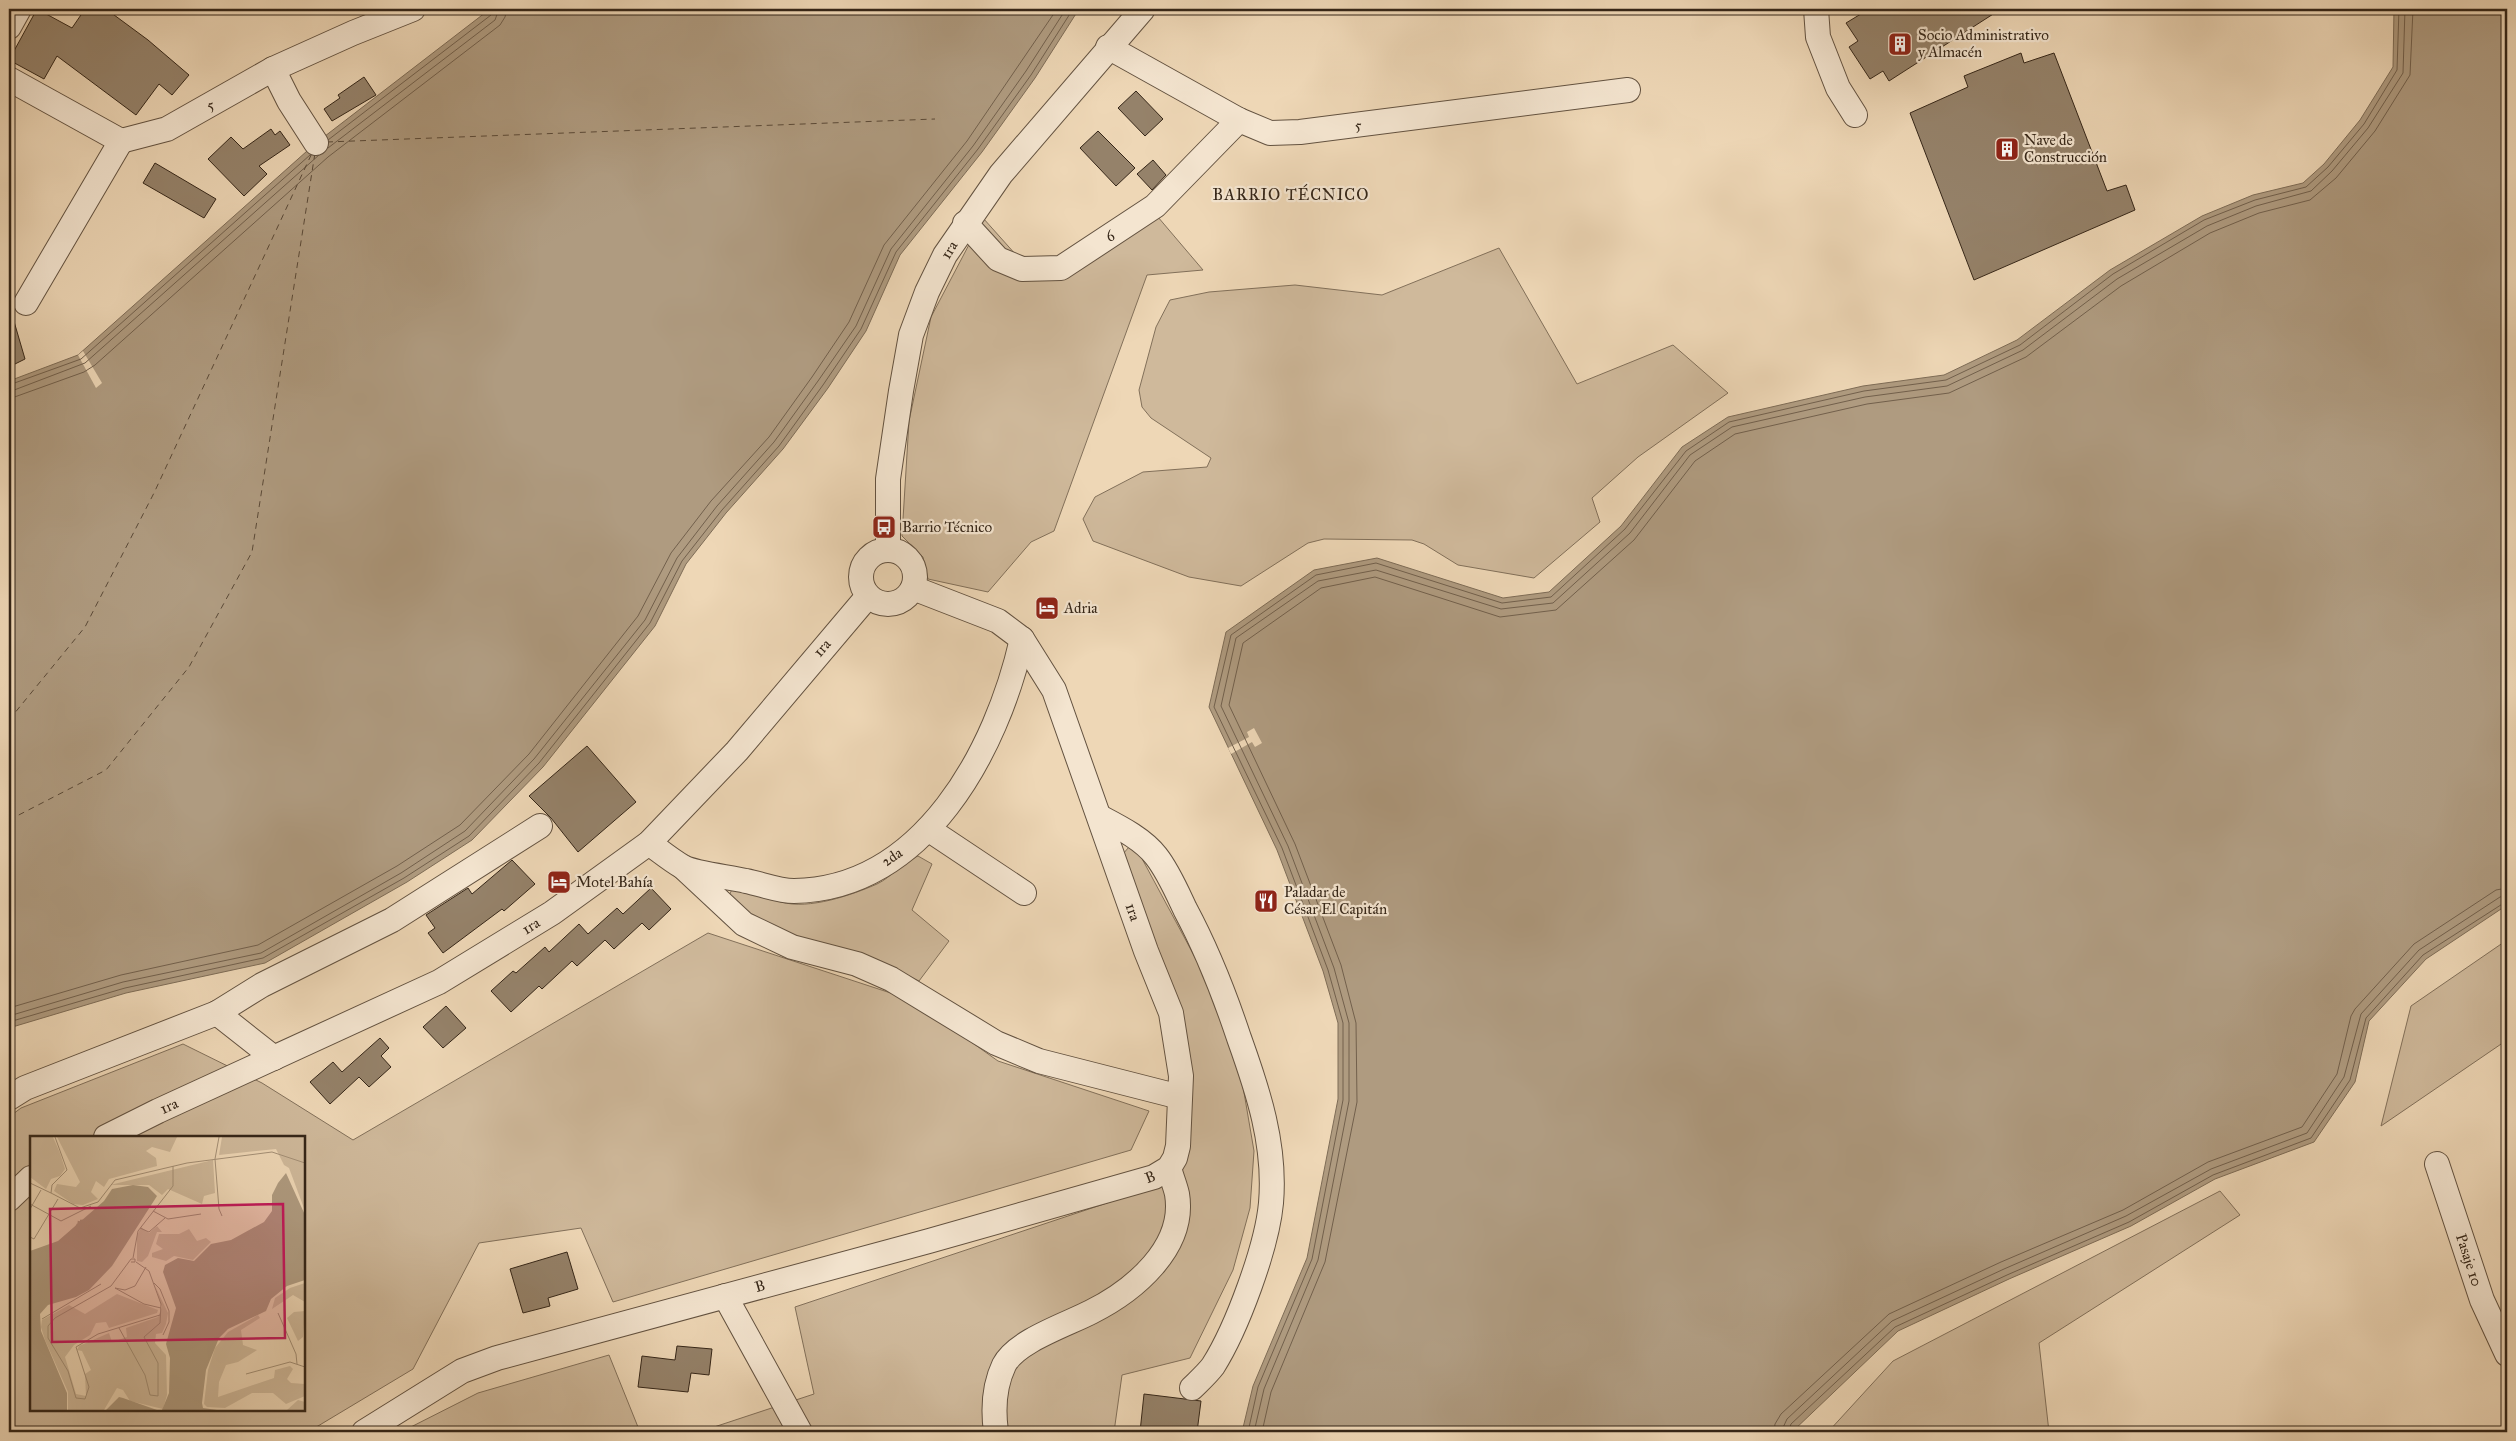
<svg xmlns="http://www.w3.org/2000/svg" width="2516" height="1441" font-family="'IM FELL Great Primer',serif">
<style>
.green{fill:#cfb99b;stroke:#82705a;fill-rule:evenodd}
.water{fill:#af9b80;stroke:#7e6c56}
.pier{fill:#eed7b6}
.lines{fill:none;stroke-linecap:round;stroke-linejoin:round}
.shore{stroke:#72604c;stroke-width:1}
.ferry{stroke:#5a4937;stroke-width:1;stroke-dasharray:6 5;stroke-linecap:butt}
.building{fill:#95826a;stroke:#352618}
.minor-casing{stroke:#635240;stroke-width:26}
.minor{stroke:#f4e5d0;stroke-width:24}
.labels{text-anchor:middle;stroke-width:4.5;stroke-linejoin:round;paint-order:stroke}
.poi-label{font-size:15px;fill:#352618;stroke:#f4e5d0;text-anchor:start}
.street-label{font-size:15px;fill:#352618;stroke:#f4e5d0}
.neighbourhood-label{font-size:16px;letter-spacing:1px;fill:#352618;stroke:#f4e5d0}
.inset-river{fill:none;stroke:#af9b80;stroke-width:2.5}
.inset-road{fill:none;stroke:#a49077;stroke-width:1}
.view{fill:#c2185b;fill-opacity:0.15;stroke:#c2185b;stroke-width:2.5}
.inset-edge{fill:none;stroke:#352618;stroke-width:2.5}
</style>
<rect width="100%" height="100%" fill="#eed7b6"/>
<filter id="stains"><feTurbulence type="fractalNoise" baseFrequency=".004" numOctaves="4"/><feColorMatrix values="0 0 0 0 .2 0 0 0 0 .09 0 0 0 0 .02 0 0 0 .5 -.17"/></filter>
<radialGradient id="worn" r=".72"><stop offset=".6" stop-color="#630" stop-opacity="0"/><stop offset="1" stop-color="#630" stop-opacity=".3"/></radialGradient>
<g class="green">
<polygon points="1152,210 1203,270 1147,275 1054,531 1031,542 988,592 928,579 923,557 902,536 909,421 931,317 983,218 1017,256 1065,278"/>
<polygon points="1499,248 1577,384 1673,345 1728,393 1638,457 1592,498 1600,522 1534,578 1458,565 1424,544 1412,540 1324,539 1308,543 1241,586 1189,577 1093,541 1083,519 1095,497 1143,472 1207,467 1211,458 1151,418 1142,407 1139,390 1156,327 1170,300 1209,292 1295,285 1382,295"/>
<polygon points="1129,847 1139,853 1197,961 1220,1012 1241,1075 1254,1151 1250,1208 1233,1270 1190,1358 1122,1375 1114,1432 699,1432 814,1394 795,1307 1146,1190 1188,1122 1122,855"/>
<path d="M918,856L932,864L912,910L949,941L919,981L882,963L800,938L765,923L731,903L730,893L734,887C751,889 765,896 781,902C809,910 852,895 877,884C892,877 902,862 918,856Z"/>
<path d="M708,933L912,1000L998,1061L1149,1111L1131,1150L613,1302L581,1228L479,1243L413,1369L308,1432H9V1117L21,1108L183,1044L262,1083L353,1140ZM31,1137H304V1410H31Z"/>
<polygon points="2507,940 2507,1040 2381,1126 2411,1006"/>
<polygon points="2220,1191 2240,1215 2039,1343 2049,1432 1828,1432 1893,1361"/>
<polygon points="609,1355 640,1432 401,1432 478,1393"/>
</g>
<g class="water">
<polygon points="490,9 1079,9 1035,78 982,152 900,255 866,331 828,388 783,449 726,513 686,564 655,626 543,767 472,840 407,882 265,963 126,993 9,1028 9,381 78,355 316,143"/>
<polygon points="2394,9 2507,9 2507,905 2426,959 2369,1021 2355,1082 2314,1142 2215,1179 2131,1226 2009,1279 1898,1331 1792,1432 1242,1432 1253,1386 1307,1258 1338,1099 1338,1023 1323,971 1277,850 1209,707 1226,632 1314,570 1377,558 1503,598 1549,592 1621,526 1682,447 1728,417 1863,386 1944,375 2017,340 2110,270 2202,216 2253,195 2303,183 2324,164 2360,120 2393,67"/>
</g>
<g class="pier">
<polygon points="83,351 102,383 96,388 78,355"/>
<polygon points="1254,728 1262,743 1255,747 1252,742 1231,754 1228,748 1249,737 1247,732"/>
</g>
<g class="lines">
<g class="shore">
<polyline points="328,140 491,15 493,9"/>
<polyline points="328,148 495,20 499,9"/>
<polyline points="9,385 81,359 310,155"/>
<polyline points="9,392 85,363 319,155"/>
<polyline points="9,399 84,372 95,365 328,157 500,25 505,17 507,9"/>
<polyline points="9,1008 121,975 258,945 397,866 460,825 529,754 638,616 671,553 711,501 769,437 812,377 849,322 884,245 967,141 1057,9"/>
<polyline points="9,1016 123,982 261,953 401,873 465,831 534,759 645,620 677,558 717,506 774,442 818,381 856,326 891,249 973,146 1026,71 1066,9"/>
<polyline points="9,1022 125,988 263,958 404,878 469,836 539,763 650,623 682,561 722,510 779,446 823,385 861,329 896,252 978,149 1031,75 1073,9"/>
<polyline points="1248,1432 1258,1387 1312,1259 1343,1100 1343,1023 1328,970 1282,848 1214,707 1231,635 1316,575 1376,563 1502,603 1551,597 1625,529 1686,451 1729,422 1864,391 1946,380 2020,345 2113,274 2204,220 2255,200 2306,187 2328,167 2364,124 2397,70 2399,9"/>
<polyline points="1254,1432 1264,1389 1318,1260 1349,1101 1349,1023 1334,968 1288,846 1221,706 1236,638 1318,581 1376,570 1501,609 1553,603 1630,533 1690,455 1732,427 1865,397 1947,386 2023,350 2117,279 2207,226 2256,206 2311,191 2332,171 2368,128 2403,73 2405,9"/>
<polyline points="1262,1432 1271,1392 1325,1262 1357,1102 1356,1023 1341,965 1295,844 1229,705 1243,643 1321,588 1375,577 1500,617 1556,610 1634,540 1695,461 1735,434 1867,404 1949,393 2026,357 2121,286 2210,233 2259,213 2310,200 2336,178 2375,131 2410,75 2413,9"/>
<polyline points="1774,1432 1775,1424 1781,1414 1889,1314 2001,1262 2123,1210 2208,1162 2302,1127 2337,1074 2351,1016 2355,1009 2414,944 2496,890 2507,888"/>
<polyline points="1781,1432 1787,1419 1892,1321 2004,1269 2126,1216 2211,1169 2307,1133 2344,1077 2361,1014 2419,950 2500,897 2507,895"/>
<polyline points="1788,1432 1791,1424 1895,1327 2007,1275 2129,1222 2213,1175 2311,1138 2350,1080 2366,1018 2423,955 2507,901"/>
</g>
<g class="ferry">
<polyline points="327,142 935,119"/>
<polyline points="9,720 85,627 154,493 312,153"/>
<polyline points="9,820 106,770 189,667 252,552 315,153"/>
</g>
</g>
<g class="building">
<polygon points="37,9 72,28 85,9 106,9 148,40 189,75 172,95 159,84 136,115 57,56 44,79 9,60"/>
<polygon points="1869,9 2001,9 1889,81 1883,71 1870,79 1849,47 1858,41 1846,23"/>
<polygon points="2021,53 2024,63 2054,53 2107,191 2126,185 2135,210 1974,280 1910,113 1968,87 1964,76"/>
<polygon points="364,77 376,95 332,121 324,109 340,98 338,95"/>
<polygon points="1136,91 1163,119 1145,136 1118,108"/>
<polygon points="271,129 275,135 280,131 290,145 259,166 267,174 244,196 208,159 231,137 243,149"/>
<polygon points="1098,131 1135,168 1116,186 1080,148"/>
<polygon points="1153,160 1166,175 1152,190 1137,174"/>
<polygon points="155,163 216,199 204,218 143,183"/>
<polygon points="9,318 13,318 25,359 9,367"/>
<polygon points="587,746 636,802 578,852 551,818 529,796"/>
<polygon points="512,860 535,884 504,911 502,909 443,953 428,933 435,928 426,915 468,888 472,894"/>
<polygon points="651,888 671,909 649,930 642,923 614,949 605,940 577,966 572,961 542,989 539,986 511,1012 491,991 513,971 516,973 545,947 549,952 579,924 588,934 617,908 623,914"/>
<polygon points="446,1006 466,1028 443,1048 423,1027"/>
<polygon points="380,1038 389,1048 381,1056 391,1067 369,1087 359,1077 330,1104 310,1082 333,1062 342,1072"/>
<polygon points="567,1252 578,1289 548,1298 550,1306 523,1313 510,1269"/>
<polygon points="677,1346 712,1349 709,1375 691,1373 688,1392 638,1387 642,1356 675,1360"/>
<polygon points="1144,1394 1201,1401 1197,1432 1140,1432"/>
</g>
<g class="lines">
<g class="minor-casing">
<g id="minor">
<polyline points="1816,9 1818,37 1838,88 1855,115"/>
<polyline points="9,27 19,9"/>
<polyline points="1108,47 1239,120 1270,133 1300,132 1628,90"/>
<polyline points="273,69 289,101 316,143"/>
<polyline points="9,79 121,141 167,129 273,69 353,33 413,9"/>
<polyline points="965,223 998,259 1022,269 1061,268 1155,206 1239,120"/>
<polyline points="26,303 121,141"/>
<circle cx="888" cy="577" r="27"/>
<polyline points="888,550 888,479 901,391 911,335 927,292 945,255 1001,174 1143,9"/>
<path d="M1100,817C1119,827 1143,839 1156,856C1168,871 1177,892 1185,909C1207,950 1224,993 1239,1038C1258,1091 1276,1145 1271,1203C1267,1247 1237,1328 1213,1366C1207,1374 1199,1381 1192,1388"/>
<polyline points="928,829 1024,893"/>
<path d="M649,843C660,851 671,860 683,867C696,874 730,877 746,881C761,884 779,891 794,891C924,889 997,750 1022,639"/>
<polyline points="684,868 744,924 792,947 857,964 891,979 996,1043 1039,1061 1180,1097"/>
<polyline points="217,1013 274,1058"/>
<polyline points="9,1098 25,1088 217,1013 262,985 392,920 540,826"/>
<polyline points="106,1137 158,1111 439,982 552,913 649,843 737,751 868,596"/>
<polyline points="2437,1164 2482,1300 2507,1354"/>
<polyline points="9,1199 31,1178"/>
<polyline points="725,1296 800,1432"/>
<polyline points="364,1432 462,1371 497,1358 929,1241 1154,1177 1169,1168 1175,1158 1178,1146 1181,1076 1171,1013 1146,951 1054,690 1022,639 998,621 913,588"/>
<path d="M996,1432C993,1410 994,1386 1004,1365C1016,1341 1068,1324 1091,1312C1133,1291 1186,1248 1177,1194C1175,1185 1171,1176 1169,1168"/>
</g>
</g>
<use href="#minor" class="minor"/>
</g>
<defs>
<g id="building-square" transform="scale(1.25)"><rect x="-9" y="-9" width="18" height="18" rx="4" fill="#8f2418" stroke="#f4e5d0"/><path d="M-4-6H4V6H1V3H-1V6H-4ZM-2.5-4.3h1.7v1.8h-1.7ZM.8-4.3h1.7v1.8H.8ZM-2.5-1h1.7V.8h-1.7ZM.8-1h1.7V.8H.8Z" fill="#fff"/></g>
<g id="bus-square" transform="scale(1.25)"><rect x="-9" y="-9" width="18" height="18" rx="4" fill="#8f2418" stroke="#f4e5d0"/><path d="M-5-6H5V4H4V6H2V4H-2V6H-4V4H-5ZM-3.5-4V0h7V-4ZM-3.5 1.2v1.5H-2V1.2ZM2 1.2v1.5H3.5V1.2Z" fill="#fff"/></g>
<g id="hotel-square" transform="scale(1.25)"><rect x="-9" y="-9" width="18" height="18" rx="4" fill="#8f2418" stroke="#f4e5d0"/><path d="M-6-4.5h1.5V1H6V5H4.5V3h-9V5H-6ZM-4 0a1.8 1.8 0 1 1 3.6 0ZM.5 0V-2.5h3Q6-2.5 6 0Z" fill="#fff"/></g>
<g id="restaurant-square" transform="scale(1.25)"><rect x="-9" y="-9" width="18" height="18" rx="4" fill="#8f2418" stroke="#f4e5d0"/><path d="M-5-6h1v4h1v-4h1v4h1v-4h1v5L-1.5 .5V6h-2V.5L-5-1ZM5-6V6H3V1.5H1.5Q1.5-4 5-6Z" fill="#fff"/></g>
</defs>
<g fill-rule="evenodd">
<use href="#building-square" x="1900" y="44"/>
<use href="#building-square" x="2007" y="149"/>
<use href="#bus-square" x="884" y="527"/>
<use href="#hotel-square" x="1047" y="608"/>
<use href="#hotel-square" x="559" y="882"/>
<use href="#restaurant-square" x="1266" y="901"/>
</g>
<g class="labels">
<g class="poi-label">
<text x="1918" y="40">Socio Administrativo<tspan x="1918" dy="17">y Almacén</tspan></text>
<text x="2024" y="145">Nave de<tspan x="2024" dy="17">Construcción</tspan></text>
<text x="902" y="532">Barrio Técnico</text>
<text x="1064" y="613">Adria</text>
<text x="576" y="887">Motel Bahía</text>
<text x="1284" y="897">Paladar de<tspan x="1284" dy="17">César El Capitán</tspan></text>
</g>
<g class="street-label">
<text transform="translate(210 105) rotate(-29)" y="5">5</text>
<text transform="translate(1358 125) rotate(-7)" y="5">5</text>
<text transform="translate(1110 236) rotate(-34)" y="5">6</text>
<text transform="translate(949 250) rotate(-59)" y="5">1ra</text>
<text transform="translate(822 648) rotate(-49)" y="5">1ra</text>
<text transform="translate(892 857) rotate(-34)" y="5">2da</text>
<text transform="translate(1133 912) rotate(71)" y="5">1ra</text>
<text transform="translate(531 926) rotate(-32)" y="5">1ra</text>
<text transform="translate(169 1106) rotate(-25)" y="5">1ra</text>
<text transform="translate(1150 1177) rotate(-21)" y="5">B</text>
<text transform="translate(2469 1260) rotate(72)" y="5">Pasaje 10</text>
<text transform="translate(760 1286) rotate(-16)" y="5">B</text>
</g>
<g class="neighbourhood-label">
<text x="1291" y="200">BARRIO TÉCNICO</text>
</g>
</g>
<g transform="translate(30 1136)">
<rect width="275" height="275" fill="#eed7b6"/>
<path d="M0,1H23L30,17L35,33L30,40L21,43L16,53L0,41ZM27,1H147L140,16L122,11L116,15L126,22L127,30L79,43L74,51L66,45L61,56L68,63L53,69L43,68L24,55L27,48L46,51L50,46ZM192,1H275V75L259,32L254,29L246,13L189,19ZM183,24L185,57L174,60L172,68L138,53L132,59L119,49H80ZM127,90L132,96H127L118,120L112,126L107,125V100L111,91L119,97ZM159,93L167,105L176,102L181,106L163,124L144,120L136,125L122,121V117L133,113L126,108L129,98H149ZM275,147V166L263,159L242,173L245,162L260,152ZM125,150L138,177L136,188L132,197L126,198L125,207L136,219L137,259L133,273L100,265L93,254L87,252L74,274H38V256L15,204L11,191L12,184L39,169L55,178L87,158L128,174L127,177L79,192L76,186L66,187L60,199L44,209L35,221L46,258L56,260L55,238L61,234L52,215L47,214L49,210L79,197L82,206L97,201L96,192L128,181L132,171ZM275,175L273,201L268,205L257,182L264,176ZM228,179L230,182L211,194L213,209L227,214L208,226L196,229L189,246L188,261L244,242L245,234L260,230L263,233L257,243L261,247L275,248V260L256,268L243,257H222L195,272L177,271L174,268L178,234L185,212L198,196ZM268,264L275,266V274H227H257Z" fill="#cfb99b"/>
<path d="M256,37L275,79V144L257,150L241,163L236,175L198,193L189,202L176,234L172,267L173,272L187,274H132L139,257L140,222L136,208L146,172L133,136L135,129L148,122L164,125L181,108L201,104L234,86L242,75V59L248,47ZM103,49L118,51L127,60L82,130L59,154L46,161L18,169L10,178L11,195L37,257V274H0V115L28,105L74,65L82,53ZM89,261L93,262L127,274H76Z" fill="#af9b80"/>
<path class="inset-river" d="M50,85L107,82M0,147L21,140L48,88M0,160L31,144L39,134L44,123L49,85M0,242L15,274"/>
<path class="inset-road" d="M25,1L37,34L22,49L21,57L50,72L68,66L85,44L157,27L242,16L275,27M189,1L185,23L189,73L192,80M0,47L21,57M0,68L31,85L61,70M0,73L11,54M123,75L138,83L171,78M110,92L119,96L135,82M0,101L4,103L28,63M103,122L108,95L143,50V30M101,126H105V123H101L81,150L25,182L18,190V202L38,235L46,262L55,263L59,251L46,211L68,198L130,179M124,147L130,153L139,175V186L133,199M85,152L114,168L131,172M85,152L95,154L105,150L116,131M248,177L266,218L267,228M12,183L71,148M89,192L115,239L120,259L128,260V227L114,201L130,187L131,168L119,135L106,126M216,238L260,226L275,231"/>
<path class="view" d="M253,68L255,202L22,206L20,73Z"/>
<rect width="275" height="275" class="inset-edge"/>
</g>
<rect width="2516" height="1441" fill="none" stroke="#eed7b6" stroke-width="30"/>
<rect x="10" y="10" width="2496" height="1421" fill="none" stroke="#352618" stroke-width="2.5"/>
<rect x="15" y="15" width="2486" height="1411" fill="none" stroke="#352618"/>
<rect width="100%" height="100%" filter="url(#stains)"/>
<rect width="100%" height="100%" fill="url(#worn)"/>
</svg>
